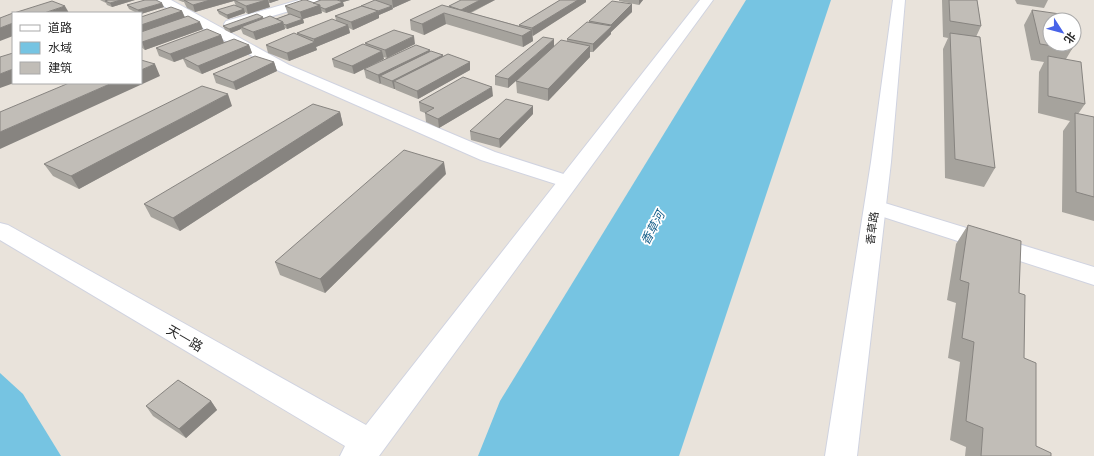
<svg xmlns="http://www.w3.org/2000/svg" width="1094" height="456" font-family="Figtree,'Noto Sans SC',sans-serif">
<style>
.water{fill:#76c4e2}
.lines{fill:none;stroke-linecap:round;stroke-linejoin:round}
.street-casing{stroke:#d0d3e0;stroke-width:2}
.secondary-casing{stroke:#d0d3e0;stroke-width:2}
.street{fill:#fff;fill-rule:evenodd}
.secondary{fill:#fff;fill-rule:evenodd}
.wall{fill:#a6a39d}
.shaded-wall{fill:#878480}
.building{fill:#c1bdb7;stroke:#878480}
.labels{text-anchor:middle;stroke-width:3.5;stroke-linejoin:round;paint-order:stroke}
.street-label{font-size:11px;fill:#282828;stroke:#fff}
.water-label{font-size:12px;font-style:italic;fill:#19618b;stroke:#fff}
.near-street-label{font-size:13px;fill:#282828;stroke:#fff}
</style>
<rect width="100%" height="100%" fill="#e9e3db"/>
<g class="water">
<polygon points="746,0 831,0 679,456 478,456 500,401"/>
<polygon points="0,373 23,394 61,456 0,456"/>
</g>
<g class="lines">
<g class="street-casing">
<g id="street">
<polygon points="156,0 171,0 289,65 495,152 576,178 579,182 576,186 569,188 562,186 481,160 279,71 158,3"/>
<polygon points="299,0 318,0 316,3 236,27 226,27 224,24 226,21"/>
<polygon points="875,200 1094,267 1094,285 868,212 864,207 868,202"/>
</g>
</g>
<g class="secondary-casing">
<g id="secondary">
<polygon points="700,0 713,0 379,456 340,456 345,446 0,240 0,223 8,225 366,425"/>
<polygon points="893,0 905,0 891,162 857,456 825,456 871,162"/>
</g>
</g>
<use href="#street" class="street"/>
<use href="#secondary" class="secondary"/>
</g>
<g class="wall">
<polygon points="100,0 135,0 112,7 107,5 106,3"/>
<polygon points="178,0 279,0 270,3 268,3 270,7 248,14 245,12 245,13 228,19 219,14 217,10 236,6 234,1 195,12 187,8 184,2 183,2"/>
<polygon points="321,0 350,0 343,2 344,6 326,13 321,11 322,13 303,19 304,23 287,29 285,28 285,29 256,40 243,34 241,29 231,33 225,30 223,26 264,19 276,19 289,14 288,14 285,6 313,3"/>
<polygon points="376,0 411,0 393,8 392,7 393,9 379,15 379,18 353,30 349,28 350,33 316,47 317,50 289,61 268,53 266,45 298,35 297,33 336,20 335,16"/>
<polygon points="495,0 471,13 519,26 519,25 560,0 586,0 586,2 532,36 533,41 523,47 446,24 424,35 411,30 410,20 449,6"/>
<polygon points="619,0 643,0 639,5 619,1"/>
<polygon points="942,0 977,0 981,26 976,37 995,168 984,187 945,178 943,49 948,38 943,37"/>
<polygon points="1015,0 1048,0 1044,8 1017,4"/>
<polygon points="127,5 164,7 141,14 141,13 137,13 129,9"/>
<polygon points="1032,10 1072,49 1066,59 1085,104 1078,114 1094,117 1094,221 1062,212 1063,131 1070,121 1038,113 1039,72 1044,62 1031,60 1024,25"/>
<polygon points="182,11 185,17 203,29 145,50 141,47 141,17"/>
<polygon points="632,12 611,32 611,34 593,52 590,52 590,57 548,101 517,93 516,81 541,58 508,88 495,85 495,76 554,47 567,41 567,39 589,22 589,21"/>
<polygon points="221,35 224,43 249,45 252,53 202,74 187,67 183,59 174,62 159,56 156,48"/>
<polygon points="365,43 415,44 387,58 383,57 384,59 365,69 430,50 430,51 443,55 443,56 470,70 418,99 396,90 395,89 394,89 381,84 381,83 380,84 366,78 364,69 354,74 334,67 332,59 366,46"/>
<polygon points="274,62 277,71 236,90 216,83 213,74"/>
<polygon points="493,96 439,128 426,122 425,113 420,111 419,102"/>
<polygon points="232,106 79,189 53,176 44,164"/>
<polygon points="340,112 343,125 180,231 151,217 144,204"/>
<polygon points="533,114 500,148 471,140 470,131"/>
<polygon points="446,174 325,293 280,275 275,262"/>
<polygon points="968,225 1019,293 1024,358 1036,446 1051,456 965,456 966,447 950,440 960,362 948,358 956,303 947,300 956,244"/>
<polygon points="211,401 217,410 186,438 153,416 146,406"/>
</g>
<g class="shaded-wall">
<polygon points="121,0 135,0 112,7 110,3"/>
<polygon points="210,0 237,0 195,12 193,5"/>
<polygon points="266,0 268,0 270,7 248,14 246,6"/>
<polygon points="269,0 279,0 270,3"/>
<polygon points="340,0 350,0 343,2 344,6 326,13 325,9 340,3"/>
<polygon points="392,0 411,0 393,8"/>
<polygon points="480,0 495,0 461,17 461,10"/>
<polygon points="578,0 586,0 586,2 533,36 532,28"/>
<polygon points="639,0 643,0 639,5"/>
<polygon points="162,3 164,7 141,14 141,13 139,13 138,10"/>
<polygon points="632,4 632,12 611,32 611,34 593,52 593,44 611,27 611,25"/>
<polygon points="320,5 322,13 303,19 304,23 287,29 286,25 302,19 300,12"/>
<polygon points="65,6 69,13 44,13"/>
<polygon points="392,6 393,9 379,15 379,18 353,30 351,22"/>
<polygon points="244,9 245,13 228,19 227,15"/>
<polygon points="182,11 185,19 141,34 141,25"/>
<polygon points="444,13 446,24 424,35 422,24"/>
<polygon points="263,17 265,21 241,27 241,29 231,33 229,29"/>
<polygon points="200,22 203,29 145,50 142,42"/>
<polygon points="283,22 285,29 256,40 253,32"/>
<polygon points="13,23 13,36 0,41 0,28"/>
<polygon points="348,25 350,33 316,47 317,50 289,61 287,53 314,42 314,39"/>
<polygon points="532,30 533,41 523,47 522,36"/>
<polygon points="221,35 224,43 174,62 170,54"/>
<polygon points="414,36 415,44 387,58 385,50"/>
<polygon points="554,39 554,47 508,88 508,79"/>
<polygon points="249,45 252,53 202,74 198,66"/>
<polygon points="590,46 590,57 548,101 548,89"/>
<polygon points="430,50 431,58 380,76 381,83 380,84 378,75"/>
<polygon points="382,51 384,59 354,74 352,66"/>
<polygon points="443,55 444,63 394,81 395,89 394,89 392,81"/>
<polygon points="274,62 277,71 236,90 233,82"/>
<polygon points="470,62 470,70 418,99 417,91"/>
<polygon points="155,64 160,76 0,149 0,132 112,83 141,83 141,70"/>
<polygon points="13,69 13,83 14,83 0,88 0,74"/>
<polygon points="492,87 493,96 439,128 438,119"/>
<polygon points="228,94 232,106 79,189 71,176"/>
<polygon points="533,106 533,114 500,148 499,139"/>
<polygon points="340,112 343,125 180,231 173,218"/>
<polygon points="444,162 446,174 325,293 320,279"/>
<polygon points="211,401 217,410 186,438 179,429"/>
</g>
<g class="building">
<polygon points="108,0 121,0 110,3 105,1"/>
<polygon points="145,0 156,0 162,3 138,10 127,5"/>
<polygon points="184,0 210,0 193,5"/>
<polygon points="234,0 266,0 246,6"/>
<polygon points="303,0 306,0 320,5 300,12 285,6"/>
<polygon points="321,0 337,0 343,2 325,9 320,7 320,5 313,3"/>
<polygon points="375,0 392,6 378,11 361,6"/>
<polygon points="461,0 480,0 461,10 449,6"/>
<polygon points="560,0 578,0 532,28 519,25"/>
<polygon points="949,0 977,0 981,26 950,21"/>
<polygon points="52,1 65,6 44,13 14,13"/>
<polygon points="612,1 632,4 611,25 589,21"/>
<polygon points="234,5 244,9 227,15 217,10"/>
<polygon points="442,5 532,30 522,36 444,13 422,24 410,20"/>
<polygon points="362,6 378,11 351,22 335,16"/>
<polygon points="171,7 182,11 141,25 141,17"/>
<polygon points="1032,10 1060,14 1062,20 1050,20 1050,44 1070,44 1072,49 1040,44"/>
<polygon points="13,13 13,23 0,28 0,18"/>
<polygon points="257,14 263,17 229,29 223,26"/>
<polygon points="290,14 303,19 286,25 283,24 283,22 276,19"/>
<polygon points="188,16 200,22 142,42 141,41 141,32"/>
<polygon points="270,16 283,22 253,32 241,27"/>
<polygon points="332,19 348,25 314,39 297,33"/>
<polygon points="587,22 612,26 593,44 567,39"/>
<polygon points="207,29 221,35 170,54 156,48"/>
<polygon points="394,30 414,36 385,50 365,43"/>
<polygon points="294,33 315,42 287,53 266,45"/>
<polygon points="950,33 980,37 995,168 955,159"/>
<polygon points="543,37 554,39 508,79 495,76"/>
<polygon points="234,39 249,45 198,66 183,58"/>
<polygon points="561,40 590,46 548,89 516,81"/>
<polygon points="363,44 382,51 352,66 332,59"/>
<polygon points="416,45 430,50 378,75 364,69"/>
<polygon points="431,51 443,55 392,81 380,76"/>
<polygon points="13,53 13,69 0,74 0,57"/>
<polygon points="448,54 470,62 417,91 394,81"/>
<polygon points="255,56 274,62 233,82 213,74"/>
<polygon points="1048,56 1081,62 1085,104 1048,96"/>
<polygon points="141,60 155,64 141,70"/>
<polygon points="463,77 492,87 438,119 425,113 434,108 419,102"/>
<polygon points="69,83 112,83 0,132 0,112"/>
<polygon points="202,86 228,94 71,176 44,164"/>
<polygon points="506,99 533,106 499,139 470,131"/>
<polygon points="313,104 340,112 173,218 144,204"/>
<polygon points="1075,113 1094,117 1094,197 1076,192"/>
<polygon points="404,150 444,162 320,279 275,262"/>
<polygon points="968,225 1021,241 1019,293 1025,295 1024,358 1036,363 1036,446 1051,453 1051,456 981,456 983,428 966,421 974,342 962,338 969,283 960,280"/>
<polygon points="178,380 211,401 179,429 146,406"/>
</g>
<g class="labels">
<g class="street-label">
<text transform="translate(872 228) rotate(-82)" y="4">香草路</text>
</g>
<g class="water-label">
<text transform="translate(653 228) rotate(-62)" y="4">香草河</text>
</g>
<g class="near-street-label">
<text transform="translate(185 338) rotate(30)" y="5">天一路</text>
</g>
</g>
<rect x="12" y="12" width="130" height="72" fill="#ffffff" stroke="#a9a9a9"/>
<rect x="20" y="25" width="20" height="6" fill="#ffffff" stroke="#a9a9a9"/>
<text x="48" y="32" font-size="12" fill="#282828">道路</text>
<rect x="20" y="42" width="20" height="12" fill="#76c4e2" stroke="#a9a9a9"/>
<text x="48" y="52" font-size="12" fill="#282828">水域</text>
<rect x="20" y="62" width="20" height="12" fill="#c1bdb7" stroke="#a9a9a9"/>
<text x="48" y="72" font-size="12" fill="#282828">建筑</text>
<g transform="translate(1062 32) rotate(126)"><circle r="19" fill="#ffffff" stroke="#a9a9a9"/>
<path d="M0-3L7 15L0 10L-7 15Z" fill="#4863e8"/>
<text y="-6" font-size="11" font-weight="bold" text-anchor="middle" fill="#282828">北</text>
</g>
</svg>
